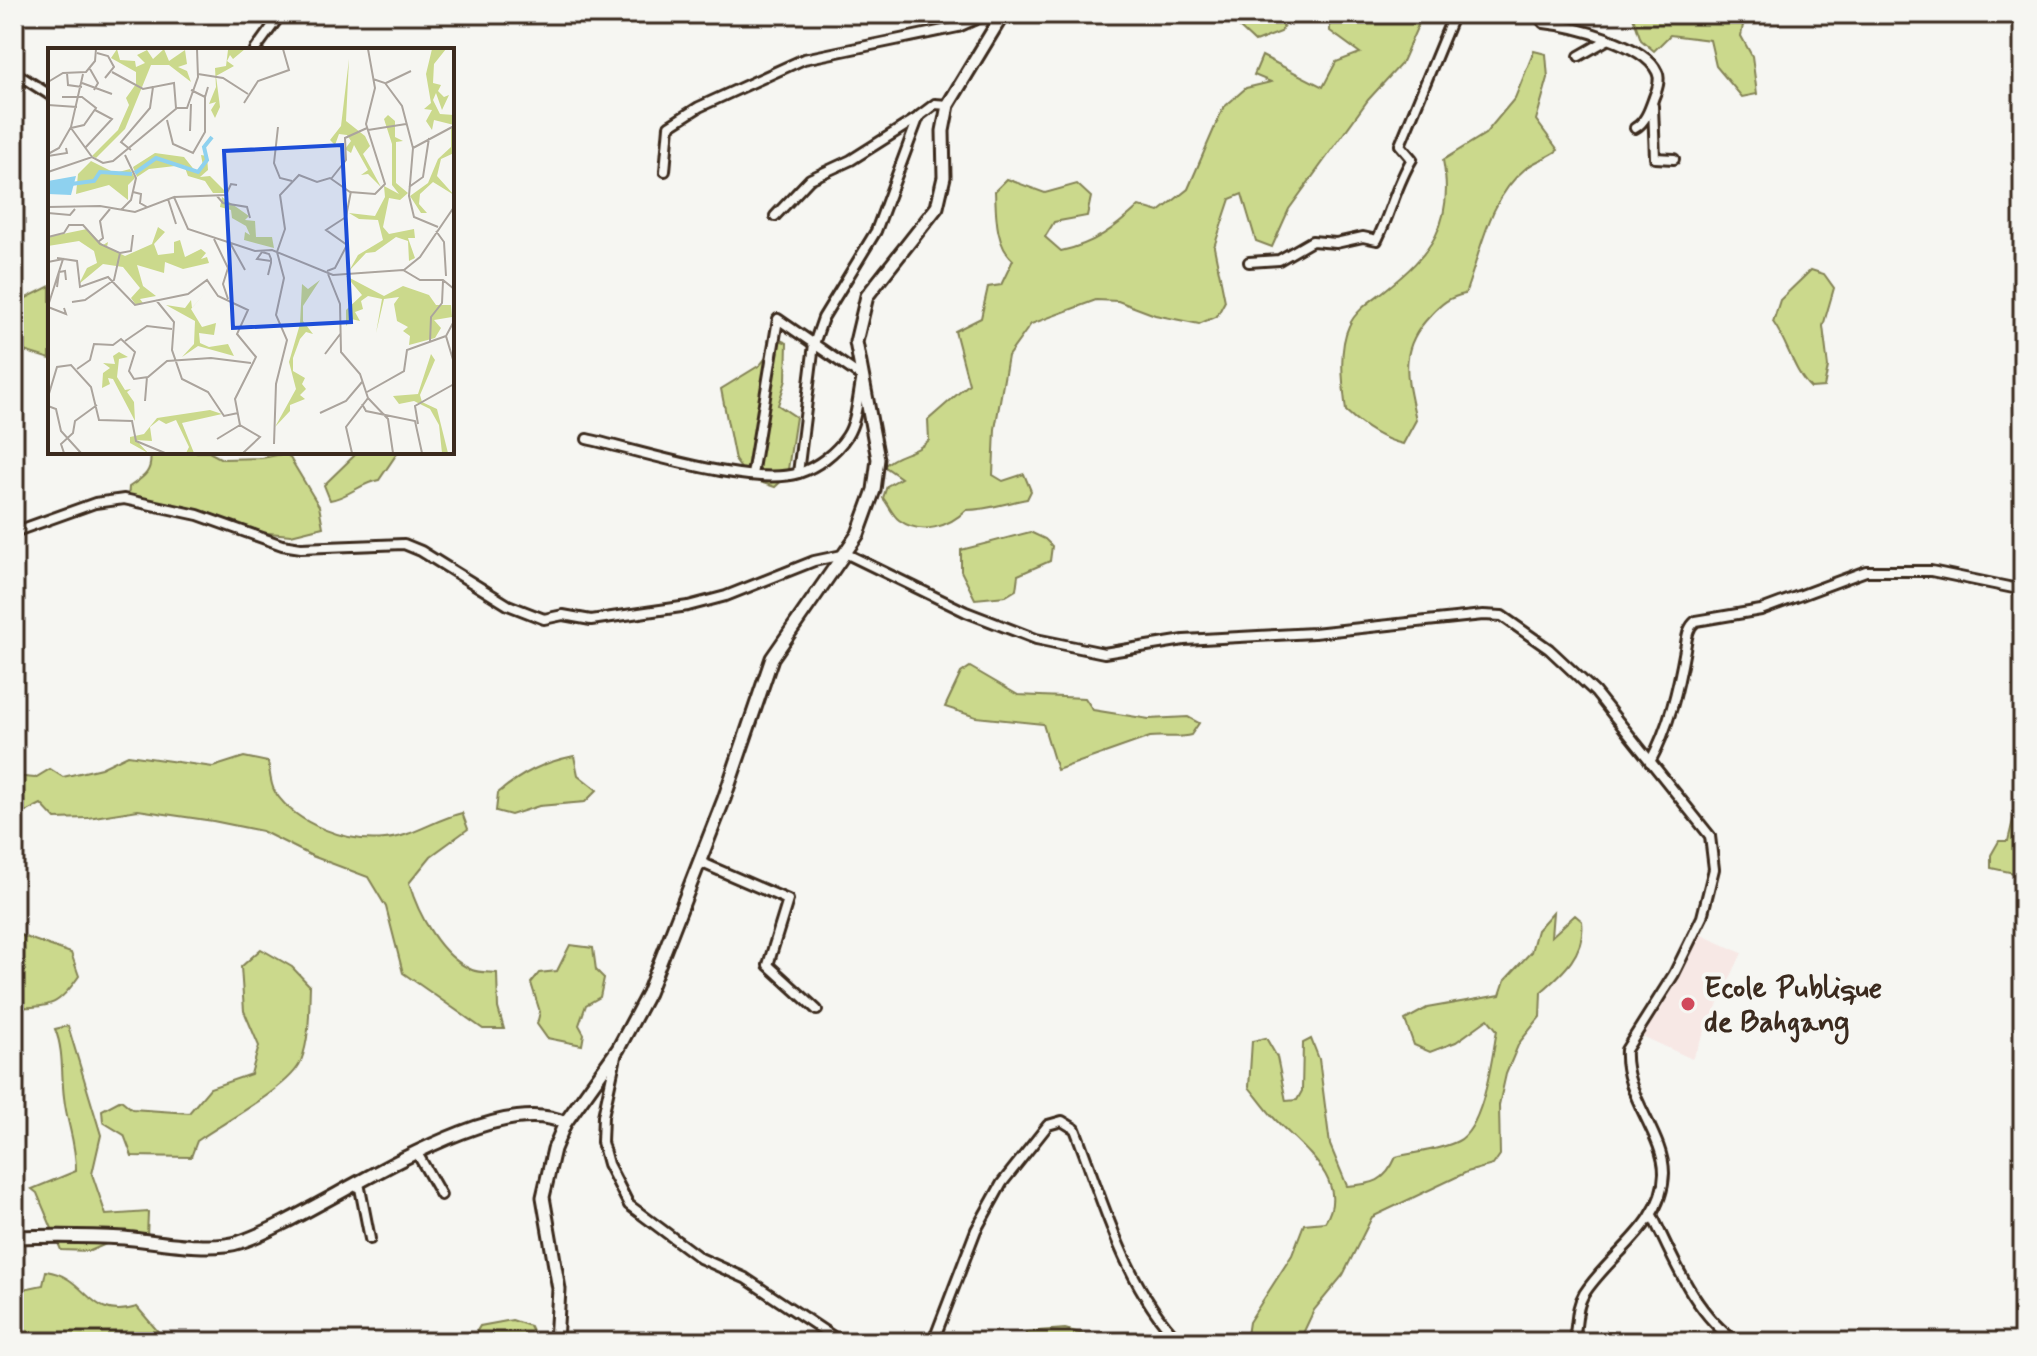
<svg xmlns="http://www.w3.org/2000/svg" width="2037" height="1356" font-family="Mynerve,sans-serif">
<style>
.built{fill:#f7e8e5}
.green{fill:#cbd98c;stroke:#838255;stroke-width:2}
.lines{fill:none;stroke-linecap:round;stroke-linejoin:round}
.street-casing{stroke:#3b2a1e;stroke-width:14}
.secondary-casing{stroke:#3b2a1e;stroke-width:17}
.street{stroke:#f6f6f2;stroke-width:8}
.secondary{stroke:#f6f6f2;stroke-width:11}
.poi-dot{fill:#d1495b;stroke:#f6f6f2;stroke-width:3}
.labels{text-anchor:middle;stroke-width:8;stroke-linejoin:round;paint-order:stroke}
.poi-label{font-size:30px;font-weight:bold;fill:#3b2a1e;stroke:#f6f6f2;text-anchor:start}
.inset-river{fill:none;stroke:#8ed1ef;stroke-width:4}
.inset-road{fill:none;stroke:#aba49d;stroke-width:2}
.view{fill:#1d4ed8;fill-opacity:0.15;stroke:#1d4ed8;stroke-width:4}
.inset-edge{fill:none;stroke:#3b2a1e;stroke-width:4}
</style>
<rect width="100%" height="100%" fill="#f6f6f2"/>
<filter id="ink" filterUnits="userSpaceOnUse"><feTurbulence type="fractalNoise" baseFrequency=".0125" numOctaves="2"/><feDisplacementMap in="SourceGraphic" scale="16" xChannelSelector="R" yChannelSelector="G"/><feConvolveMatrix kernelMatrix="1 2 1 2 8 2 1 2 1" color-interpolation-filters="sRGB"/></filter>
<g filter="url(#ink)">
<polygon class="built" points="1697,933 1742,953 1692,1059 1640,1035"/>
<g class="green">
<polygon points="1225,14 1289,14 1281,32 1255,42"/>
<path d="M1335,14H1423L1401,64L1368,100L1289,209L1272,247L1256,241L1242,194L1230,199L1214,247L1225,301L1217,316L1199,324L1155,315L1118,301L1096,300L1031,324L1008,356L995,429L993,475L1003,481L1024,474L1031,491L1027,499C1005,503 988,510 966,510C949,527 921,536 899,520C893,516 888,504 883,498L887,486L901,478L884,466C898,452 915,455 929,440L928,420L969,384L955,331L981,318L988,287L1001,285L1013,260C995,245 996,212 995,191L1007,179L1045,193L1077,184L1091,197L1087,216L1054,222L1045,237L1061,251C1094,244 1115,228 1139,206L1159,212L1188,189L1223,108L1246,88L1271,82L1254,75L1262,56L1323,87L1336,62L1360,53L1330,31V20Z"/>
<polygon points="1632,14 1745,14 1741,36 1752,56 1757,94 1742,97 1716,66 1710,40 1670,35 1654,51 1641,40"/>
<path d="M1534,51L1546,54L1548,78L1536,120L1558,150C1548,158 1534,161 1525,169C1488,199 1481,252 1465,294C1449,297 1441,304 1430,316C1397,350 1407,378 1416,420L1403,444C1381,439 1362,426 1346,411C1343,386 1338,349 1349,326C1355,311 1372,300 1384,291C1431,254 1455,224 1443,160L1485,134L1515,98Z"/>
<path d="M1811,270L1824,274L1834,288L1823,326L1828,367L1824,387L1811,388C1793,371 1788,343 1773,322L1780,300Z"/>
<polygon points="50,286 50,359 14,348 14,304"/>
<polygon points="780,340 787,343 786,380 778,405 796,417 787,476 775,487 748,478 735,460 721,389 760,365"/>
<path d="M150,452H209L222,459L262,458L287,453L319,506L323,527L291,535L245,531L207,512L128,500L129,487C144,477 153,472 150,452Z"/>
<path d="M358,452H398L379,480C360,483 349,497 330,500L324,485Z"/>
<polygon points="1030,532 1045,539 1052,546 1050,561 1018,575 1016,590 1006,596 975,599 961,571 961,550"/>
<path d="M970,667L1018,695L1085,698L1093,710L1149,719L1188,717L1199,723L1191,735C1176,739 1165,735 1150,737L1057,770L1043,724L976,717L945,707L961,673Z"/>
<path d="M128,755L213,767L244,757L268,762C270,771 270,784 275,792C297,825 347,843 385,839C412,837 436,819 462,813L468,829L431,856L409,883C418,914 440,956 472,970C479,973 490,972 497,973L498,1008L504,1029H483L403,973L386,907L368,877L312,856L262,831L213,821L138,810L88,818L55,819L41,804L14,818V776L35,778L50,769L63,777L101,768Z"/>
<path d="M574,756L578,775L597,790L585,802L539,806L511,815L496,811L498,793C522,773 544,762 574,756Z"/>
<polygon points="2016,784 2021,787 2023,875 1991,868 1991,855 1999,841 2008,841 2015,812"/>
<path d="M1553,912L1551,937L1575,915L1582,921C1586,953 1563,973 1541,992L1540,1017L1519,1043L1506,1074L1499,1105L1500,1155L1493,1165L1467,1172L1372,1217L1343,1275L1314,1310L1299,1342H1246L1249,1322L1292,1255L1304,1224L1325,1222C1352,1180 1298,1145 1273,1117C1265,1108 1257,1097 1249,1087L1252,1041L1266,1038L1277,1057L1286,1101L1297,1100L1302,1091L1303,1043L1311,1039L1319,1059L1330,1145L1347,1186C1374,1184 1385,1182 1396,1157C1416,1152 1441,1150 1458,1141C1484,1128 1492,1057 1497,1030L1488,1019L1456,1042L1430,1052L1414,1045L1405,1020L1427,1008L1500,995L1505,980L1531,952L1537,930Z"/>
<path d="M14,933L71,953L79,976C57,1008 50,1006 14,1008Z"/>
<polygon points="570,945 593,948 596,970 604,978 600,997 586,1005 579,1025 584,1034 582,1045 547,1038 537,1024 540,1012 531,983 539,973 557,971"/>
<path d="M261,949L292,967L310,986C309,1010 310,1038 301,1061C291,1087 222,1123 197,1141L191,1157L132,1156L124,1135L103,1122L102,1110L121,1100L132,1109L189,1113L210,1088L251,1074L259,1046L244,1011L241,967Z"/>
<path d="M68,1026L101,1135L92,1174L106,1215L148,1212L147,1237L120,1238L90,1251L61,1250L37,1193L32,1189L76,1171C76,1140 67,1126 64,1097C61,1075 64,1050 55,1029Z"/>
<path d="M46,1271C89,1277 87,1322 137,1307L167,1342H19L14,1339V1291L43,1285Z"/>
<polygon points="512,1320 530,1326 537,1342 470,1342 480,1326"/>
<polygon points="1065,1329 1113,1342 1025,1342 1026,1332"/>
</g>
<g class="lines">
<g class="street-casing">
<g id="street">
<path d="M1536,14L1544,23C1572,26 1645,44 1657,72C1661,79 1657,90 1654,97C1650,108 1646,122 1635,128"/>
<polyline points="255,50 281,14"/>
<polyline points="1579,56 1607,40"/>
<polyline points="14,72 50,95"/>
<polyline points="1653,106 1655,158 1674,159"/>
<polyline points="665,171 669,126 699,107 804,59 958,27 987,14"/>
<polyline points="775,216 810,179 851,160 919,117"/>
<path d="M1249,262L1279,260L1312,241L1336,243L1363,237L1377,240C1391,212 1396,185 1412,159L1400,145L1451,21L1450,14"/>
<path d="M587,439C637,450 752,488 799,473C817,467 836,453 847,436C857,421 858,394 862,377L778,319L752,475"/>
<polyline points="798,473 814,344 823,318 876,231 919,116 935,104 948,105"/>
<path d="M14,532L95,503L124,499L198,515L282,545L301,548L404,544L421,551L508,605L544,619L563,615L591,620L688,606L726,596L814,561L847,554L966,612L1036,639L1104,653L1184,640L1314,633L1483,615L1502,616L1549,649L1595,692L1710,836L1714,869L1702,917L1674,974L1626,1050C1623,1094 1664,1135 1664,1173C1663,1226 1610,1253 1584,1294C1575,1309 1578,1326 1573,1342"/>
<path d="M1650,762C1669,727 1678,689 1685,649C1687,639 1687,628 1696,621L1761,610L1866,571H1931L2023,590"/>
<polyline points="700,862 788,900 768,965 817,1010"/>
<polyline points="617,1052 603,1116 602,1142 608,1164 629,1205 700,1258 745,1278 841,1342"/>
<polyline points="417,1153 441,1195"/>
<polyline points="359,1183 370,1239"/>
<path d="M1652,1215C1673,1258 1695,1315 1737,1342"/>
<path d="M933,1342L976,1230L1002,1183L1048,1125L1062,1121L1075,1129C1103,1201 1125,1286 1180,1342"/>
</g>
</g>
<g class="secondary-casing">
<g id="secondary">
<path d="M14,1237C50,1236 88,1236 124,1238C156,1241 210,1252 240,1242C319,1216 487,1086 565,1123"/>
<polyline points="556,1342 559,1289 543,1197 554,1149 565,1123 618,1049 648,993 724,799 772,658 858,534 874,490 878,459 856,342 867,296 937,207 944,177 943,131 948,105 1003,14"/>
</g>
</g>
<use href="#street" class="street"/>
<use href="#secondary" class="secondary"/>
</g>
</g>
<circle class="poi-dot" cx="1688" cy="1004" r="8"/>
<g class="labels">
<g class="poi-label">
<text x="1704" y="997">Ecole Publique<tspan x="1704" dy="34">de Bahgang</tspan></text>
</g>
</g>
<g transform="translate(48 48)">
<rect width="406" height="406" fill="#f6f6f2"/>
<path d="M69,1L72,12L87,13L88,19L97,15L89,7L99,2L105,11L116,1L121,13L137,2L139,16L130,19L139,23L143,34L121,17H103L77,81L48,110L44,108L70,82L81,57L78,50L88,36V24L63,10ZM197,1L185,11L182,7L179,13L186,18L168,28L172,59L167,70L163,62L168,54L161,56L168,39L167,20L178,18L180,2ZM384,1H398L386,16L385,35L393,37L390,43L396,49L401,47L394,62L388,45L385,52L392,66L406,67V77L386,72L384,82L378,73L384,62L376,61L383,55L378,26ZM301,11L298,73L317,88L322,98L315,106L333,139L320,126L313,127L320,122L306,97L303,105L297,101L303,93L299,87L291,86L287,97L282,92L293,78ZM340,67L347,73V89L355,93L348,94V135L360,145L352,152L341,150L335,179L341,186L366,181L367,190H360L367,210L361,213L360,193L348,189L327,204L318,205L301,223L310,207L335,192L330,172L311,171L301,165L327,168L337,149L336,138L351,146L344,137V96L336,71ZM403,79H406V105L393,111L389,128L406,147L385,134L372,146L371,156L379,165H373L362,148L380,135L390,111L403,99ZM107,105L136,109L148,124L155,118L153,107L159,108L160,122L152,129L162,128L179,145H165L157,133L140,128L136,117L101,121L89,129L85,119ZM43,113L67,125L82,121L87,130L80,137V152L61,137L28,146L30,126ZM174,149L201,168L197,172L207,173L208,189H224L226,200L196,192L197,184L202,187L198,178L184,170L183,162L172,159ZM110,179L117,184L106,196L110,207L126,205V194L132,192L137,209L153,201L158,205L153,211L159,209L161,215L135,221L117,214L116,225L89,217L95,238L108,248L92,251L95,255L88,257L83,250L92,240L75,219L55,216L31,236L39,220L49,215L46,203L31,193L0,198V189L39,181L55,197L60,194L59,199L77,208L104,196ZM298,228L336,248L355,238L381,247L388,257H403L404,269L386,272L393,280L387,290L361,297L362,288L355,283L360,279L349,273L346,256L351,249L336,251L328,285L334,251L320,248L313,253L315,261L307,264L312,273L303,271L298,278V262L314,247ZM272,232L255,258V273L265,286L258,284L252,291L245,310V323L257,330L254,336L258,341L252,347L257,351L242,357V363L227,379L248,341L241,314L252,276L254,236L260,241ZM156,246L143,261L154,279L168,275L166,287L151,285L152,295L161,299L180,296L186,308L150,298L134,309L146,296L147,273L118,257L137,260L143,252L144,260ZM71,304L80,309L71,311L69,329L77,342L83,341L79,344L86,354L87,373L65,331L60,330L62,336L54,340L55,325L62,320L55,315L67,316L65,308ZM383,306L387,312L372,347L374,354L389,361L400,405H394L391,377L382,361L366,353L351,356L345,348L370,346ZM162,362L174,366L134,375L146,405H138L141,399L128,372L118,376L111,372L102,379L104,393L88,392L100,405L82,395V389L96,386L109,370Z" fill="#cbd98c"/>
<path d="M28,128L23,147L0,146V133Z" fill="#8ed1ef"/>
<path class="inset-river" d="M87,125L108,110L150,124L159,112L156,99L164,89M23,136L46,133L52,124L84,126"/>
<path class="inset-road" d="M49,5L60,8L66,19L57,30M42,21L50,35L46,42M64,24L95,41L105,39M19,25L20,37L34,39M150,26L175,30L200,46M325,31L337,35L354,58L365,100L361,148L366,169L390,179M0,34L15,25L38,24L47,13L48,1M34,35L64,46M338,35L363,23M143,42L157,49L160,39M14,49H34L48,60L36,77L23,80M196,55L210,33L241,22L235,1M0,57L29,59M119,72L125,96L145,105L157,84V49M230,79L226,115L232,130L244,133M23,80L44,109M320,82L358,76M142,83L143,56M37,100L64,71L47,62M365,100L406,78M83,102L73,94L102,60L105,39L126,35L128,60M0,106L11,100L23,79L35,26M0,108L19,105L18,100M0,124L44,109L55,115L65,113L129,60H139L150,29L149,1M283,131L298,112L297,90L319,80M361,139L375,129L381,90M85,144L93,146L92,155L99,159M169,148L175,155L199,159L202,170M126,149L178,147L183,136L189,137M120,151L128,176M0,159L52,158L87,164L126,149L140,181L207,203L224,202L285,227L355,222L372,232H395L406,241M73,162L83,152L88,130L77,107M0,165L22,167L27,161M388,183L396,194L398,228M0,189L16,185L21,177H35L52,196L72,205L66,232L37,252L24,254M166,191L180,220L175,236L180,251M181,193L197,222M50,194L55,190L52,173L62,161M72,205L83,203L85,187M9,210L29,213L32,239L60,229L87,257L140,246L159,232L170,248L200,262L189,286L208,309L187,351L192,377L212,389L195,405M0,214L15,211L0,258M356,222L372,209L406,159M279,223L287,220L299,197L278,182L298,169L303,143M280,226L292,256L293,304L312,326L320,350L298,379L304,405M220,227L223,215V211L221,206L214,204L209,211L223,213M9,239L11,224L17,223L18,232M108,252L126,274L124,302L134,331L160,344L176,368L190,365M0,259L18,266L16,260M406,273L398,288L406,315M77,293L99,278L124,281M382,294L383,269L394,255L395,233M277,306L293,285M29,321L42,312L46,296L65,297L73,291L87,304L81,323L86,331L100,329L119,313L163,310L203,315M319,344L356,323L359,302L398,288M0,349L9,319L23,317L43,339L51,372L84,373L88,393L117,405M320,350L340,371L345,405M97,353L99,329M314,356L318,363L367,373L374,405M0,358L8,361L13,383L33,405M272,365L298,353L314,334M370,376L367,358L406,336M169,391L192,377M226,396L228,336L239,292L228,267L236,230L229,204L237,181L232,147L251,127L269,134L282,130L302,144L327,146L337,136L318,76L327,40L320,1M16,405L13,396L25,385L27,373L49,357"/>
<path class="view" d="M294,97L303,274L185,280L176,103Z"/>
<rect width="406" height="406" class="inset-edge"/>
</g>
<rect width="2037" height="1356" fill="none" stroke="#f6f6f2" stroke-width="48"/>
<rect x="24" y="24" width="1989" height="1308" fill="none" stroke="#3b2a1e" stroke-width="3" filter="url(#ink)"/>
</svg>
